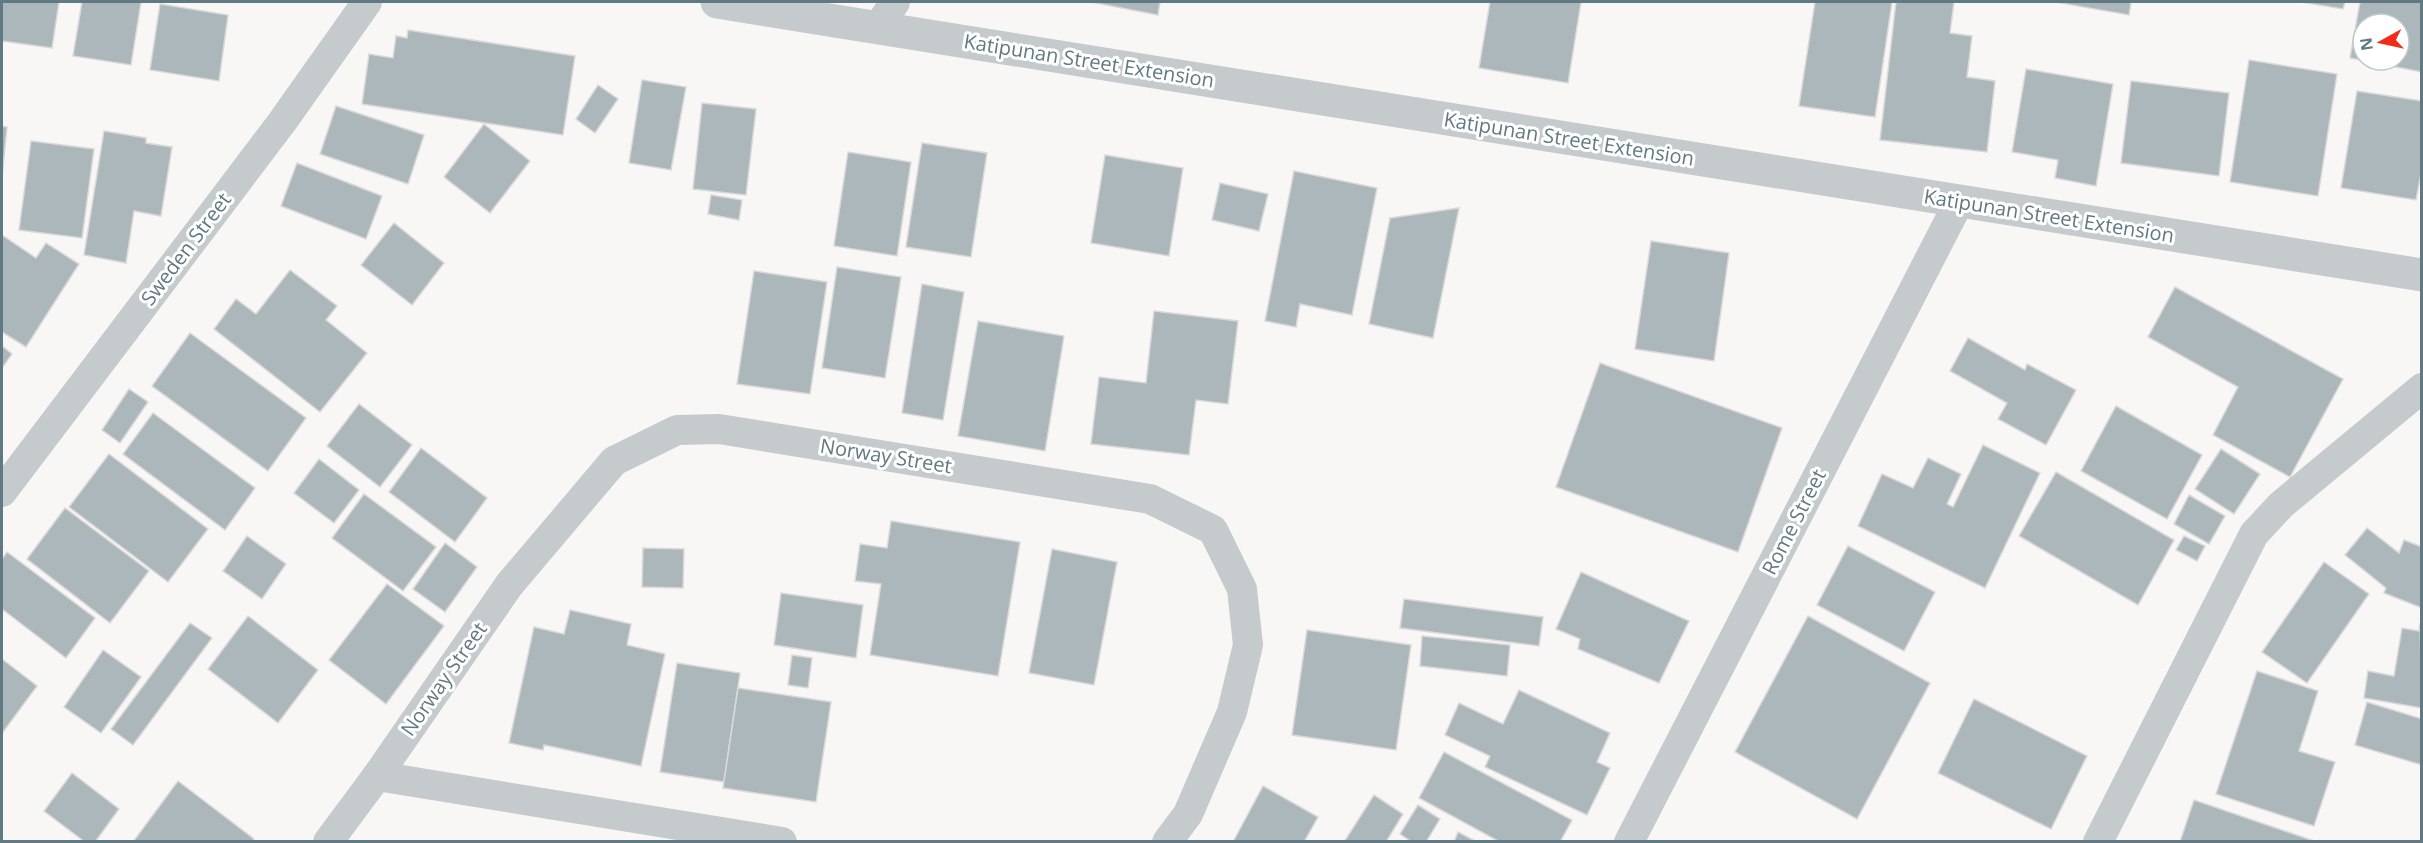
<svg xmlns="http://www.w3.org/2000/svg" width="2423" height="843" font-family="'Open Sans',sans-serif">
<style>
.building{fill:#abb7ba;stroke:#dad9d7;stroke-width:1.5;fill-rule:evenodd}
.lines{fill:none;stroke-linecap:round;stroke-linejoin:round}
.minor{stroke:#c5cacd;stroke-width:30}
.tertiary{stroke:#c5cacd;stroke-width:33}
.labels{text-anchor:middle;stroke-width:6;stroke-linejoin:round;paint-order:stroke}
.street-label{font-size:20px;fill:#607982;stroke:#fff}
</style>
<rect width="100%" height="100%" fill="#f8f7f5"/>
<g class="building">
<polygon points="2,2 59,2 52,48 2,41"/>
<polygon points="82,2 141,2 131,65 73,56"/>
<polygon points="1091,2 1160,2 1158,15"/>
<polygon points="1490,2 1581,2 1568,83 1479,68"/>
<polygon points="1815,2 1892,2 1875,117 1799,106"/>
<polygon points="1896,2 1954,2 1950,33 1972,36 1967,77 1995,81 1987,152 1880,140"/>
<polygon points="2055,2 2131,2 2129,15"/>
<polygon points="2301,2 2345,2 2343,9"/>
<path d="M2360,2H2422V72L2350,58ZM2363,24H2399V60H2363Z"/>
<polygon points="160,4 228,15 219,81 150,70"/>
<polygon points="408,30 575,56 563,135 362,104 369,54 393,58 396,36 407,38"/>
<polygon points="2249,60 2337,74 2318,196 2230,182"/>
<polygon points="2026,69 2113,84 2096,186 2055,178 2058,160 2012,152"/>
<polygon points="642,80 686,87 671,170 629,163"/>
<polygon points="2131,81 2229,93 2219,176 2121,163"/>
<polygon points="598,85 618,99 595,133 576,119"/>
<polygon points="2357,91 2422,101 2422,168 2416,200 2341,188"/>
<polygon points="702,103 756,109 746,195 693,189"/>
<polygon points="336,106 424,135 408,184 320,154"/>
<polygon points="484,124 530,161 490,213 444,177"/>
<polygon points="2,126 7,127 2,178"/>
<polygon points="104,131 146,138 146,143 172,147 161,216 134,211 126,263 84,255"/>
<polygon points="31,141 94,149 82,238 19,230"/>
<polygon points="922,143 987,153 971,257 906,247"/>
<polygon points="848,152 911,162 897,256 834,246"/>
<polygon points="1105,155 1183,168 1169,256 1091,243"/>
<polygon points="297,163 382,196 366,239 281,206"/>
<polygon points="1294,171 1377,188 1352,315 1300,304 1296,327 1265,321"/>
<polygon points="1220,183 1268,194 1259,231 1212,220"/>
<polygon points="711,195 742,200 739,220 708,214"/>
<polygon points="1459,208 1433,338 1369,324 1390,218"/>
<polygon points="394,223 444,263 412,305 361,265"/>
<polygon points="2,235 36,258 46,243 79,264 26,347 2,332"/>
<polygon points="1651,241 1729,253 1714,361 1635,349"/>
<polygon points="837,267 901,277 885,378 822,368"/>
<polygon points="290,270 337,306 326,320 367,353 320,412 214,329 236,299 256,314"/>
<polygon points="754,271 827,282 810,394 737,384"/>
<polygon points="922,284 964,292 943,420 902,413"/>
<polygon points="2175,287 2343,379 2290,477 2213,435 2238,387 2148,337"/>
<polygon points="1154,311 1238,321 1228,404 1196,400 1189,455 1091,444 1099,377 1146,383"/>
<polygon points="978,321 1064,336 1045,451 958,436"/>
<polygon points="190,333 306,418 268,471 152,386"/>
<polygon points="1968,338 2025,370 2027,364 2076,390 2046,445 1998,419 2007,403 1950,371"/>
<polygon points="2,346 12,354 2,368"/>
<polygon points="1600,363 1782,428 1738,552 1556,487"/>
<polygon points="129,389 148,402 120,443 102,430"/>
<polygon points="359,404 412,445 380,487 327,446"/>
<polygon points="2116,406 2202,455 2167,519 2081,471"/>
<polygon points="153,413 255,488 225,530 123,454"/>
<polygon points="1983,445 2040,473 1985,588 1858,526 1882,474 1913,488 1928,458 1961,474 1947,504 1953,507"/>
<polygon points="421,448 487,498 455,542 389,492"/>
<polygon points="2221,449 2260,474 2234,514 2195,489"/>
<polygon points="109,454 208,529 168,582 69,507"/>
<polygon points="319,459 359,490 334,523 294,493"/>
<polygon points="2056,472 2174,540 2138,605 2019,536"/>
<polygon points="364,494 436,547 403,591 332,538"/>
<polygon points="2189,495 2225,516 2209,544 2174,524"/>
<polygon points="65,508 149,571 110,623 27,559"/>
<polygon points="891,521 1020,542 998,676 870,655 881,584 855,581 860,544 887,548"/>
<polygon points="2367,528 2399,553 2404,540 2422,547 2422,608 2384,593 2386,588 2345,555"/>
<polygon points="247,536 286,564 262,599 223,571"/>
<polygon points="2184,536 2205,546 2197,561 2176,550"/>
<polygon points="445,543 477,567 445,612 413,589"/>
<polygon points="1848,546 1935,592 1904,651 1817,605"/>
<polygon points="643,548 684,549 683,588 642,587"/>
<polygon points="1052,549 1117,562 1094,685 1029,673"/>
<polygon points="7,552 95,618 66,658 2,609 2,559"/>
<polygon points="2324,562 2369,594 2307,683 2262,652"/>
<polygon points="1581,572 1689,621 1659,683 1578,649 1580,639 1556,629"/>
<polygon points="387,584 444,626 386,704 329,660"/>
<polygon points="781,593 863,605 856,658 774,645"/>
<polygon points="1404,599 1543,617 1539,646 1400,628"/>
<polygon points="570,610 631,624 627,645 665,654 641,766 544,745 543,750 509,743 534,627 564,634"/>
<polygon points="248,616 318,670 278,723 208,669"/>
<polygon points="1808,616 1930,683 1857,819 1735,752"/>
<polygon points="190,623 212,638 133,745 111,729"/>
<polygon points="2420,623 2422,708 2364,698 2368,671 2394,676 2402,628 2419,631"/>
<polygon points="1307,630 1411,645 1396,750 1292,735"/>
<polygon points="1422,636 1510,645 1507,676 1420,666"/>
<polygon points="103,650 141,677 101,733 64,707"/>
<polygon points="792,655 812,658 808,688 788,685"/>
<polygon points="2,659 37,686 3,732 2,731"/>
<polygon points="677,663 740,673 724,782 660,772"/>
<polygon points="2257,671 2318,691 2299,751 2335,762 2314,826 2216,794"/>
<polygon points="738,688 831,702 816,802 723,788"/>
<polygon points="1519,690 1610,733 1597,762 1610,768 1587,815 1485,767 1490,756 1445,735 1459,703 1503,724"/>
<polygon points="1974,699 2087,756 2051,829 1938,773"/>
<polygon points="2367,702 2422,719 2422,765 2355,745"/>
<polygon points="1444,752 1572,820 1560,842 1500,842 1419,798"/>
<polygon points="72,773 119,809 95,842 85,842 44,811"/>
<polygon points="178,781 254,839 252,842 133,842"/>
<polygon points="1263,786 1318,817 1304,842 1233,842"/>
<polygon points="1374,795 1403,814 1386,842 1344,842"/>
<polygon points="2194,800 2317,842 2180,842"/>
<polygon points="1418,805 1440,819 1426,842 1412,842 1400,834"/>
<polygon points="1458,832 1477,842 1454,842"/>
</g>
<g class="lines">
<g class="minor">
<polyline points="878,27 895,2"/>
<polyline points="2,492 282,122 367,2"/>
<polyline points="377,776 782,842"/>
<polyline points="328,842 377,776 509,585 614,461 677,430 719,429 1150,499 1213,530 1242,589 1248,645 1232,712 1188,814 1167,842"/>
<polyline points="1629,842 1959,202"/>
<polyline points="2098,842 2254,534 2281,505 2422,388"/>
</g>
<polyline class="tertiary" points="717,2 2422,275"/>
</g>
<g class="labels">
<g class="street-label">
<text transform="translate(1089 61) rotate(9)" y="7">Katipunan Street Extension</text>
<text transform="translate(1569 139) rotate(9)" y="7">Katipunan Street Extension</text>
<text transform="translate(2049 216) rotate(9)" y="7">Katipunan Street Extension</text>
<text transform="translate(186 249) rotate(-53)" y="7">Sweden Street</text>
<text transform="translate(886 456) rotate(9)" y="7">Norway Street</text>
<text transform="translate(1794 522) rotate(-63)" y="7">Rome Street</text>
<text transform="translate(444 679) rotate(-55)" y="7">Norway Street</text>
</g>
</g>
<rect width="2423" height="843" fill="none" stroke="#607982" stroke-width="6"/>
<g transform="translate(2381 42) rotate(262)"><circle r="28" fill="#ffffff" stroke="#bfc9cd" stroke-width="1.5"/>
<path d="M0-4.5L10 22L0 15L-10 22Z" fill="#f22b1b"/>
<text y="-9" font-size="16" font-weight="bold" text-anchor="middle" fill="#607982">N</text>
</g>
</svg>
